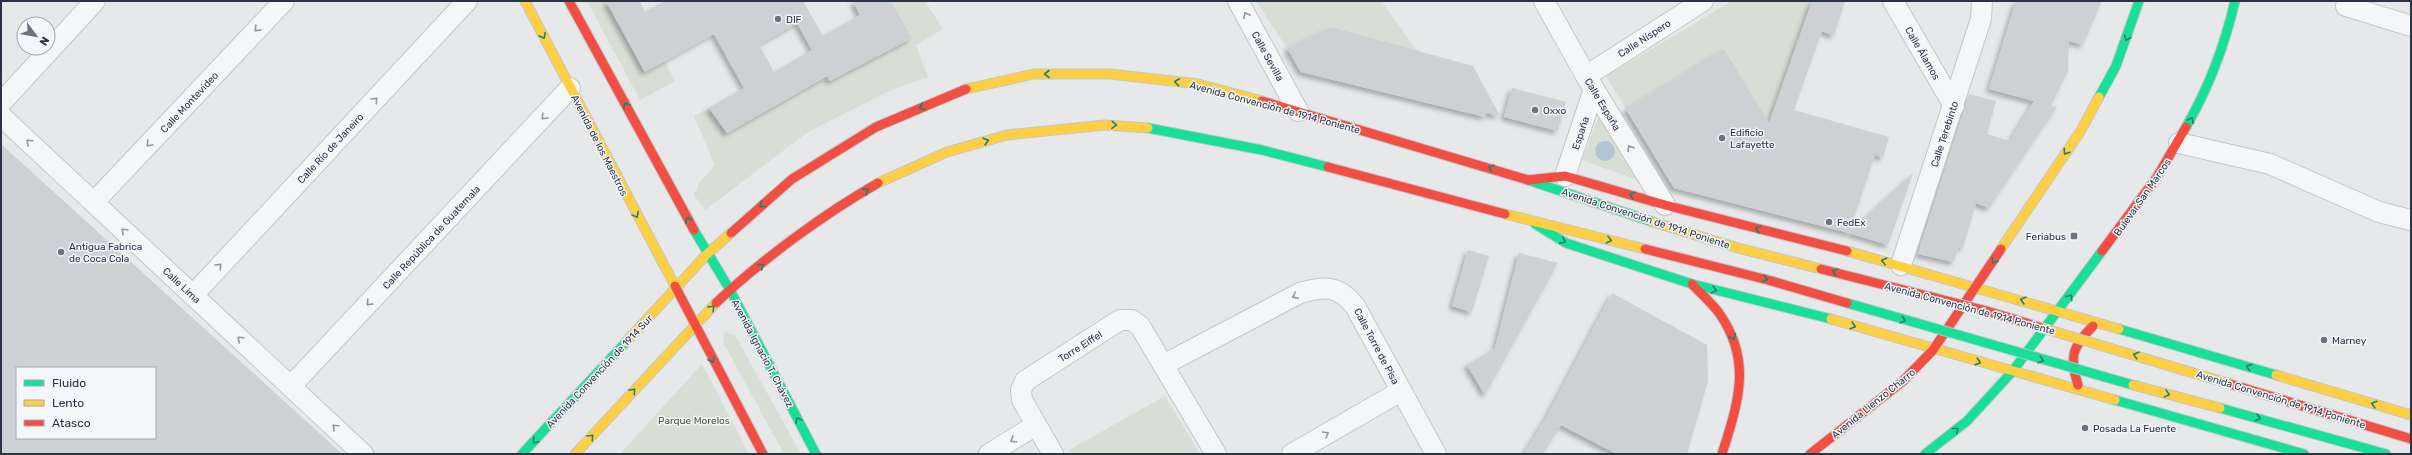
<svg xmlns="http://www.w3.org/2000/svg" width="2412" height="455" font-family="Rubik,sans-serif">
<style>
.green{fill:#d6ded6}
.water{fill:#b4c4d5}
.building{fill:#ced0d3;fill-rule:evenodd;filter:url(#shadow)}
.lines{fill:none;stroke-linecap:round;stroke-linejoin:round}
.street-casing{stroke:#c4c6c8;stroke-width:22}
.fast-casing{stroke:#c4c6c8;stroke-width:11}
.slow-casing{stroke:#c4c6c8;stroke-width:11}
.jam-casing{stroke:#c4c6c8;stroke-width:11}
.street{stroke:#f5f6f7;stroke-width:20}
.fast{stroke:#16e098;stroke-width:9}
.slow{stroke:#ffcf43;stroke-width:9}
.jam{stroke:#f24e42;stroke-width:9}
.fast-bridge-casing{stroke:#c2c5c8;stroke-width:11;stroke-linecap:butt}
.slow-bridge-casing{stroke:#c2c5c8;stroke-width:11;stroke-linecap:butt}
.jam-bridge-casing{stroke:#c2c5c8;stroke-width:11;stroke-linecap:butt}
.fast-bridge{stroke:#16e098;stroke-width:9}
.slow-bridge{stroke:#ffcf43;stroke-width:9}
.jam-bridge{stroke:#f24e42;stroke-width:9}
.oneway{stroke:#90959e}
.oneway2{stroke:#22816a}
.poi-dot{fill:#6c737f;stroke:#f4f6f9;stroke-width:1.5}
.labels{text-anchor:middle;stroke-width:3;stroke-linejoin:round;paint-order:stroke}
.poi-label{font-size:10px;fill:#2b3445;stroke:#f4f6f9;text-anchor:start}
.street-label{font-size:10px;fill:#2b3445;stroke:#f4f6f9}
.park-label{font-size:10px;fill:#3f6138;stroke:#f4f6f9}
</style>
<defs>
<filter id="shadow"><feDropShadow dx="-3.5" dy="3.5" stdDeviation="2" flood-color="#0004"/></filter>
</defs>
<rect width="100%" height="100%" fill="#e6e8ea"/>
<g class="green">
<polygon points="587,1 606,1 644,72 665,61 675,81 640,100"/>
<polygon points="891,1 925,1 943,29 916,45 928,77 887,92 808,132 705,210 694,195 699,183 715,165 694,116 709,108 727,133 819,81 830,81 912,38"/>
<polygon points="1256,1 1381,1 1419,53 1331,27 1287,48"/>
<polygon points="1732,1 1814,1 1769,131 1724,49 1626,109 1606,76"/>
<polygon points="1600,113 1640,181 1582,160"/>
<polygon points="725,332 735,335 801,454 784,454 723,342"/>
<polygon points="702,364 749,454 620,454"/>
<polygon points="1165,396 1200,454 1071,454 1069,450"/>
</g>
<circle class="water" cx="1605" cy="151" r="10"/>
<g class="building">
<path d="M606,1H640L645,12L665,1H803L823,36L860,15L853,1H891L912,38L830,81L827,76L727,133L709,108L744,88L714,34L645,72ZM797,23L812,50L774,72L759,45Z"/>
<polygon points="1812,1 1845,1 1834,36 1822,31 1794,110 1889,137 1883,158 1875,155 1849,233 1674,188 1626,109 1724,49 1769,123"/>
<polygon points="2016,1 2102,1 2083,45 2069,41 2068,71 2051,106 2057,107 1989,208 1976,203 1963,248 1958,247 1954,262 1918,254 1969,94 1996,101 1987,134 2010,141 2034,101 1989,89"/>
<polygon points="1331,27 1473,66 1500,116 1486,113 1485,117 1301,72 1287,48"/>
<polygon points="1512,88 1566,102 1558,131 1504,117"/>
<path d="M1,144L240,361L342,454H1ZM17,368H155V438H17Z"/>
<polygon points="1913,173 1888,245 1849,233"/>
<polygon points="1468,250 1489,256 1472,312 1452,306"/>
<polygon points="1519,253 1558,263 1485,395 1467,365 1495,348"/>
<polygon points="1612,293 1707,345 1708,381 1687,454 1617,454 1561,425 1543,454 1524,454 1547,416"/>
</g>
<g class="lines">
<g class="street-casing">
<g id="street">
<polyline points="1238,1 1298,111"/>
<polyline points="1544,1 1586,76 1665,205"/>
<polyline points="1893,1 1954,106"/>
<polyline points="2346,6 2411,26"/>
<polyline points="1586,76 1703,1"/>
<polyline points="1,103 95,1"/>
<polyline points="1,116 363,454"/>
<polyline points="2179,143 2270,164 2379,212 2411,220"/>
<polyline points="1565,176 1594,89"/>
<polyline points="94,202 284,1"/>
<polyline points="1901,265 1981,19 1982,1"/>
<polyline points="193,295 467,1"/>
<path d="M1163,365L1300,293C1325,286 1338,285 1355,306L1436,454"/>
<polyline points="291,386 570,88"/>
<polyline points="989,454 1036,425"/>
<polyline points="1053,454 1022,400 1021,390 1025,381 1120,320 1132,320 1140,326 1216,454"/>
<polyline points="1292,454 1401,391"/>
</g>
</g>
<g class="fast-casing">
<g id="fast">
<polyline points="2099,97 2116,66 2139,1"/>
<path d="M2186,127C2208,89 2225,44 2235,1"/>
<polyline points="1148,128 1262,150 1328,167"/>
<polyline points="1528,180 1653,222"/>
<polyline points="1535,224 1566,243 1692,284 1831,319"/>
<polyline points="694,230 730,290 816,454"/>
<polyline points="2119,329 2276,375"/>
<polyline points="2115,400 2304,454"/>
<polyline points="2220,408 2386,454"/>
<polyline points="522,454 626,342"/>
<polyline points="1925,454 1967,421 2012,372 2102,251"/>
</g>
</g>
<g class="slow-casing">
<g id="slow">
<polyline points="525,1 675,286"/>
<polyline points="966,89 1034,74 1110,74 1198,84 1262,101"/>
<polyline points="878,183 947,152 1007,135 1105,125 1148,128"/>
<polyline points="1505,214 1645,249"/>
<polyline points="2001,249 2080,132 2099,97"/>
<polyline points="1847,251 2119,329"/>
<polyline points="1831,319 2115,400"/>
<polyline points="626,342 707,254 731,233"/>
<polyline points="2276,375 2411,415"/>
<polyline points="575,454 716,303"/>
</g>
</g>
<g class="jam-casing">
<g id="jam">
<polyline points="569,1 694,230"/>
<polyline points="1262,101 1528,180"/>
<polyline points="1328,167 1505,214"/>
<polyline points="1528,180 1565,176 1665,205 1847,251"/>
<polyline points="731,233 792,179 876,127 966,89"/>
<polyline points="2102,251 2157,177 2186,127"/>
<path d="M1692,284C1701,294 1712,303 1719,313C1753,361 1738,403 1722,454"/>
<polyline points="675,286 763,454"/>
<path d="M716,303C761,260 824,214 878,183"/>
<polyline points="2227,383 2411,439"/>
<path d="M2078,385C2069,357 2072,347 2093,326"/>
<polyline points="1810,454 1902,382 1933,350 2001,249"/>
</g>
</g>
<use href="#street" class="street"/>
<use href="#fast" class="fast"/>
<use href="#slow" class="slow"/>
<use href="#jam" class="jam"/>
<g class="fast-bridge-casing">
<polyline id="fast-bridge" points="1847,303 2133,385"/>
</g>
<g class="slow-bridge-casing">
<g id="slow-bridge">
<polyline points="1653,222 1738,248 1821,269"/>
<polyline points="2039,327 2227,383"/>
<polyline points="2133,385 2220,408"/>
</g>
</g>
<g class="jam-bridge-casing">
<g id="jam-bridge">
<polyline points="1645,249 1768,280 1847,303"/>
<polyline points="1821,269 1987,311 2039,327"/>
</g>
</g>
<use href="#fast-bridge" class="fast-bridge"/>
<use href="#slow-bridge" class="slow-bridge"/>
<use href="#jam-bridge" class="jam-bridge"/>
</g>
<defs><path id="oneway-chevron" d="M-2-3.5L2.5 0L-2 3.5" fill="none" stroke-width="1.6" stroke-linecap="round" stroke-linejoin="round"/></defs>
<g class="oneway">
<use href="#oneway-chevron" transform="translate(1246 15) rotate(-119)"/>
<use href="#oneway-chevron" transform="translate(257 29) rotate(133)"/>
<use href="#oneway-chevron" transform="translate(375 100) rotate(-47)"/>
<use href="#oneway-chevron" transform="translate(544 117) rotate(133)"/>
<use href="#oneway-chevron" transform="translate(29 142) rotate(-137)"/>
<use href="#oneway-chevron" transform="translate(149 144) rotate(133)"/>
<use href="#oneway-chevron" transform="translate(1630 148) rotate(-122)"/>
<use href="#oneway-chevron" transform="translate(124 231) rotate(-137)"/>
<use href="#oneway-chevron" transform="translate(219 266) rotate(-47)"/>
<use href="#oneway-chevron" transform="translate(1295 296) rotate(153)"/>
<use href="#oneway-chevron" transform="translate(369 303) rotate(133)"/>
<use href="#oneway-chevron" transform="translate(240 339) rotate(-137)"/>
<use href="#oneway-chevron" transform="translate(335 427) rotate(-137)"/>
<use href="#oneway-chevron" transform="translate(1326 434) rotate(-30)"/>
<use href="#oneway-chevron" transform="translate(1013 440) rotate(149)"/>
</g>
<g class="oneway2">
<use href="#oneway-chevron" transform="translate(543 36) rotate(62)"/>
<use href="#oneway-chevron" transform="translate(2127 38) rotate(111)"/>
<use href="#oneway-chevron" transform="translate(1047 74) rotate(-180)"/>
<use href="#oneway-chevron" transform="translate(1177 82) rotate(-174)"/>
<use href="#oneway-chevron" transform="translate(626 105) rotate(-119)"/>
<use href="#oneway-chevron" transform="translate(922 107) rotate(157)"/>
<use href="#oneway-chevron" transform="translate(2191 120) rotate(-62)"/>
<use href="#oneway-chevron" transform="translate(1114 125) rotate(4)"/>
<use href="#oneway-chevron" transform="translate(986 141) rotate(-16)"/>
<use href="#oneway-chevron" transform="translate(2066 152) rotate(124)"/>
<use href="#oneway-chevron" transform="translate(1491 168) rotate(-163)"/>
<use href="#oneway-chevron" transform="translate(866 191) rotate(-33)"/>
<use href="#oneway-chevron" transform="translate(1632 195) rotate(-164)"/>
<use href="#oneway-chevron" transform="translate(762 205) rotate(139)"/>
<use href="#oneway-chevron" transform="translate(636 215) rotate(62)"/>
<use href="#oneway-chevron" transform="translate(688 220) rotate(-119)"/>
<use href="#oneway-chevron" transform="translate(1758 229) rotate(-165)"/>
<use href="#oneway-chevron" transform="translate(1609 240) rotate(14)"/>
<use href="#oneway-chevron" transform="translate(1563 241) rotate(25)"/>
<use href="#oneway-chevron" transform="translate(1884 261) rotate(-167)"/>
<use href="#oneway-chevron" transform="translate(1994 261) rotate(124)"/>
<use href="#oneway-chevron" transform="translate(761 266) rotate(-38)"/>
<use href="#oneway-chevron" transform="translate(1835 272) rotate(-166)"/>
<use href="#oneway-chevron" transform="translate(1765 279) rotate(15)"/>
<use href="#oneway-chevron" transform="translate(1714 290) rotate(14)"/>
<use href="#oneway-chevron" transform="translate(2070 297) rotate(-54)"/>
<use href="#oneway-chevron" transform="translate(2023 300) rotate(-164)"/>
<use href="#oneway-chevron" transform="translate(712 308) rotate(-44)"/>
<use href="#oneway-chevron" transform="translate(1903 320) rotate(16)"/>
<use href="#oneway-chevron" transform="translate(1853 326) rotate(16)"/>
<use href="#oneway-chevron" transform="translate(1733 337) rotate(61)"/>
<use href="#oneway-chevron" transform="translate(2136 355) rotate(-163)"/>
<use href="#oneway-chevron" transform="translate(712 360) rotate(62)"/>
<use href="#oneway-chevron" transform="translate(2041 360) rotate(16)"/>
<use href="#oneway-chevron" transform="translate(1978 362) rotate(16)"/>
<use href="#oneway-chevron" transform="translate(2249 367) rotate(-163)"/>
<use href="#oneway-chevron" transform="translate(633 391) rotate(-47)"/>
<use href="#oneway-chevron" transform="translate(2167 394) rotate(15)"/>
<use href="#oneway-chevron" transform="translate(2374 404) rotate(-163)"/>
<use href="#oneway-chevron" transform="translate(2258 418) rotate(16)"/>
<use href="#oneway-chevron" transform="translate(798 420) rotate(-118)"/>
<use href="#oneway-chevron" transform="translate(1956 430) rotate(-38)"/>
<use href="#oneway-chevron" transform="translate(591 437) rotate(-47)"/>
<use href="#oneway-chevron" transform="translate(535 441) rotate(133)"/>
</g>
<g class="poi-dot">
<circle cx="778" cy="19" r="4"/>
<circle cx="1535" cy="110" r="4"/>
<circle cx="1722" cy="138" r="4"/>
<circle cx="1829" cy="222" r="4"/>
<rect x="2070" y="232" width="8" height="8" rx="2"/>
<circle cx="61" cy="252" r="4"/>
<circle cx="2324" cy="340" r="4"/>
<circle cx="2085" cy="428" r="4"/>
</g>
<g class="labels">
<g class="poi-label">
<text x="786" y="23">DIF</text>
<text x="1543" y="114">Oxxo</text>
<text x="1730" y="136">Edificio<tspan x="1730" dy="12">Lafayette</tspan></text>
<text x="1837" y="226">FedEx</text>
<text x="2066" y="240" text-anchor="end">Feriabus</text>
<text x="69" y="250">Antigua Fabrica<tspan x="69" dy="12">de Coca Cola</tspan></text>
<text x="2332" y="344">Marney</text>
<text x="2093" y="432">Posada La Fuente</text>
</g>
<g class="street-label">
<text transform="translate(1644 38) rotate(-33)" y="4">Calle Níspero</text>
<text transform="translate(1923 53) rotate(60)" y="4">Calle Álamos</text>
<text transform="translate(1268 56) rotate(61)" y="4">Calle Sevilla</text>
<text transform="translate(189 102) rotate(-47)" y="4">Calle Montevideo</text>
<text transform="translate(1603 104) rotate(59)" y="4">Calle España</text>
<text transform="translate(1275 107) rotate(15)" y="4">Avenida Convención de 1914 Poniente</text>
<text transform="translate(1580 133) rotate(-72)" y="4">España</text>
<text transform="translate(1944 134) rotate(-72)" y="4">Calle Terebinto</text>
<text transform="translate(600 145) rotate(63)" y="4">Avenida de los Maestros</text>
<text transform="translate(330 148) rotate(-47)" y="4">Calle Río de Janeiro</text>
<text transform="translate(2142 197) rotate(-55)" y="4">Bulevar San Marcos</text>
<text transform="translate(1646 218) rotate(18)" y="4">Avenida Convención de 1914 Poniente</text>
<text transform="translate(431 237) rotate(-47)" y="4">Calle República de Guatemala</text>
<text transform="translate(182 285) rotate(43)" y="4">Calle Lima</text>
<text transform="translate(1970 308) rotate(15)" y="4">Avenida Convención de 1914 Poniente</text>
<text transform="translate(1080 346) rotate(-32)" y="4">Torre Eiffel</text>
<text transform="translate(1377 346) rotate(62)" y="4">Calle Torre de Pisa</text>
<text transform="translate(763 353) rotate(62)" y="4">Avenida Ignacio T. Chávez</text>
<text transform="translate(599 371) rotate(-47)" y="4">Avenida Convención de 1914 Sur</text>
<text transform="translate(2281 399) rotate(17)" y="4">Avenida Convención de 1914 Poniente</text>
<text transform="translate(1873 403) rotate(-39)" y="4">Avenida Lienzo Charro</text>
</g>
<g class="park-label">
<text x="694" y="424">Parque Morelos</text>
</g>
</g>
<rect width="2412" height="455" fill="none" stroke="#2b3445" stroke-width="4"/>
<rect x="16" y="367" width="140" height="72" fill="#f4f6f9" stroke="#a4a8b1"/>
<rect x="24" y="380" width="20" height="6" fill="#16e098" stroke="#a4a8b1"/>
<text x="52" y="387" font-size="12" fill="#2b3445">Fluido</text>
<rect x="24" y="400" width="20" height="6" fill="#ffcf43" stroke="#a4a8b1"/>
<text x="52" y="407" font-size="12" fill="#2b3445">Lento</text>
<rect x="24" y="420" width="20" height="6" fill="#f24e42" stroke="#a4a8b1"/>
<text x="52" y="427" font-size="12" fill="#2b3445">Atasco</text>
<g transform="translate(36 36) rotate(122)"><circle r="19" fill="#f4f6f9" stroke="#a4a8b1"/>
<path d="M0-3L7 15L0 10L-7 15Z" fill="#6c737f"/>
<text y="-6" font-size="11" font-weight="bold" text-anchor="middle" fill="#2b3445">N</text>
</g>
</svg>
